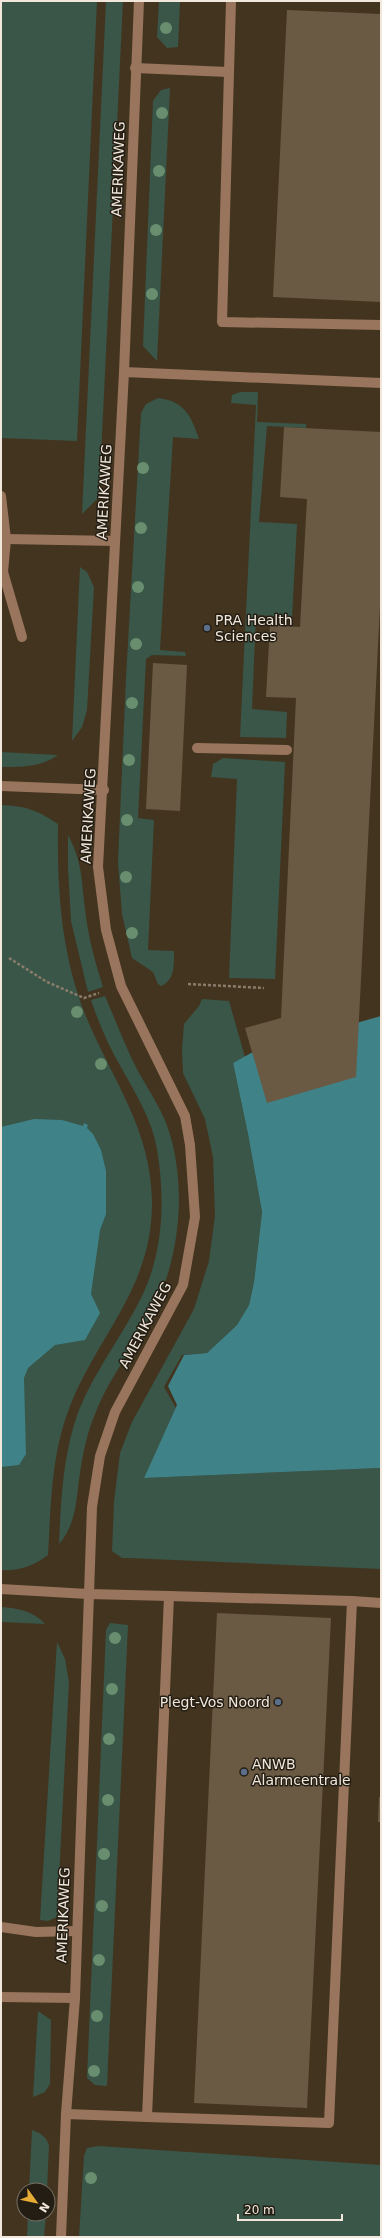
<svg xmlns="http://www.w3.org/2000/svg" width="382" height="2238" font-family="'DejaVu Sans',sans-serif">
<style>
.green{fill:#395648}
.water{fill:#3f8287}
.building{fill:#6a5a44}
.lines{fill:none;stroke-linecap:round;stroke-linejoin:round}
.path{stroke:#897c6a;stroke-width:2.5;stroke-dasharray:3 2;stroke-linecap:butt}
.minor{stroke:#98755c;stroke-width:10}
.tree{fill:#688e6f}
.service-dot{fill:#5c6f8a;stroke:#241d14;stroke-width:1.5}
.labels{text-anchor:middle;stroke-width:3;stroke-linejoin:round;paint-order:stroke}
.street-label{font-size:14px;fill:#f1e8db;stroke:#241d14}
.poi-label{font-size:14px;fill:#f1e8db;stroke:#241d14;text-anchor:start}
</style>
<rect width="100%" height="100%" fill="#43341f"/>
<g class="green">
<polygon points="1,1 97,1 77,441 1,438"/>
<polygon points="106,1 123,1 99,497 82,514"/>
<polygon points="159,1 180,1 178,47 167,48 157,37"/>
<polygon points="170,88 157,361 143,346 153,101 161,90"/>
<polygon points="240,392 258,392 257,422 306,424 306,428 267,426 259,522 297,524 292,617 256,615 252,709 287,712 286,738 240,737 256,405 231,403 232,395"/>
<path d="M158,398C184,401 191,415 199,439L173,437L160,650L185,652L186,656L152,655L146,659L138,818L154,820L148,950L174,951C174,965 175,980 161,986L158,984L153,972L132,958L122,914L118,862L126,678L141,413L146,404Z"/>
<polygon points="80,567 87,572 94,587 87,710 82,727 72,741"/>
<path d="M1,752L58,755C41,767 22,767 1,767Z"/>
<polygon points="223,758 285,762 275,979 229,978 237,779 211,777 213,764"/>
<path d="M1,805C26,806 37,810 58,824C57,889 61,953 85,1014C111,1079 151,1127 152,1201C153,1287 99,1333 70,1406C51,1454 51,1504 48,1555C34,1566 19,1571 1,1570Z"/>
<path d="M68,835C83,864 81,878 85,909C88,936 95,962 103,987L88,992L71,921L68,868Z"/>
<path d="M105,996C116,1021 126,1049 139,1073C151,1094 165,1114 171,1138C185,1189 180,1249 159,1298C141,1339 111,1373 95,1414C87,1433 83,1453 80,1473C76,1499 77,1523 59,1544C61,1498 63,1453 79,1410C95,1370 123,1335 142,1296C164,1250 165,1198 157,1149C152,1120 136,1094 122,1069C109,1047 99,1024 91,1000Z"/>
<polygon points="202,999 229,1001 245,1057 233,1063 248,1134 262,1212 254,1282 249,1305 237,1325 207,1353 182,1355 164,1387 176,1408 144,1478 381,1468 381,1569 127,1558 122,1558 112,1551 114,1502 120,1453 132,1422 194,1309 209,1261 215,1216 213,1157 205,1119 183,1073 182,1050 184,1024 199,1006"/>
<path d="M1,1607C18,1608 33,1611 45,1624L1,1622Z"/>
<polygon points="110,1623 128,1625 107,2086 95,2085 87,2078 106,1630"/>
<polygon points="57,1642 65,1659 69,1682 57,1917 48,1921 40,1920"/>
<polygon points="38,2011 51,2020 50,2084 45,2092 33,2097"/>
<path d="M32,2130C41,2133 46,2137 49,2145L47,2190H29Z"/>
<polygon points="98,2146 381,2165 381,2237 79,2237 84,2156 87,2148"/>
<polygon points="28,2214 46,2214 44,2237 27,2237"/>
</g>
<g class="water">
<polygon points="381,1016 381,1468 144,1478 177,1405 168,1386 184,1355 207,1353 237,1325 249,1305 254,1282 262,1212 248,1134 233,1063 251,1053"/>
<polygon points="34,1119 62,1120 83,1126 84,1123 88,1125 87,1128 93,1134 101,1150 106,1171 106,1214 100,1230 91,1294 100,1313 85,1340 55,1345 28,1368 24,1378 26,1454 19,1465 1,1467 1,1127"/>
</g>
<g class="building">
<polygon points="287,10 381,14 381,302 273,297"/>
<polygon points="284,427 381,432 381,587 356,1077 267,1103 245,1028 281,1018 296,698 266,697 270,625 300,627 307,499 280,497"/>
<polygon points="153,663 187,665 180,811 146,809"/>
<polygon points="217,1613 331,1618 307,2108 194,2103"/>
<polygon points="379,1797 381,1797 381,1822 378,1822"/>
</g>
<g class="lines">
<g class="path">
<polyline points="9,958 47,982 84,998 99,993"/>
<polyline points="188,984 264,988"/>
</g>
<g class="minor">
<polyline points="231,1 222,322 381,325"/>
<polyline points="135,68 228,72"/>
<polyline points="124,372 381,383"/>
<polyline points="1,496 6,539 3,572 22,637"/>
<polyline points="6,539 115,541"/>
<polyline points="197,748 287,750"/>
<polyline points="1,786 104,790"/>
<polyline points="1,1589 88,1594 169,1596 147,2117 66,2114"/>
<polyline points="352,1601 381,1603"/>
<polyline points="1,1927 36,1932 76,1931"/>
<polyline points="1,1997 75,1998"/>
<polyline points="147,2117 329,2123 352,1601 169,1596"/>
<polyline points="61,2237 66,2114 75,1998 92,1507 100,1456 115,1412 183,1285 195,1217 190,1145 185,1116 121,986 106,930 98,867 124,372 139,1"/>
</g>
</g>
<g class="tree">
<circle cx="166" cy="28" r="6"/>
<circle cx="162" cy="113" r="6"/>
<circle cx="159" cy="171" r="6"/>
<circle cx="156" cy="230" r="6"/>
<circle cx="152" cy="294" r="6"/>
<circle cx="143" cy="468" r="6"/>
<circle cx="141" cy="528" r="6"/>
<circle cx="138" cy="587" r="6"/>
<circle cx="136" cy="644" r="6"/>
<circle cx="132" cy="703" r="6"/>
<circle cx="129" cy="760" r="6"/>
<circle cx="127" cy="820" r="6"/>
<circle cx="126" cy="877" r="6"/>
<circle cx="132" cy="933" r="6"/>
<circle cx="77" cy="1012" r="6"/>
<circle cx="101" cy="1064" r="6"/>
<circle cx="115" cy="1638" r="6"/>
<circle cx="112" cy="1689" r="6"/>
<circle cx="109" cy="1739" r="6"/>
<circle cx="108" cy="1800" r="6"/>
<circle cx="104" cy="1854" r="6"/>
<circle cx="102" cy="1906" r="6"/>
<circle cx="99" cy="1960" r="6"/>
<circle cx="97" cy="2016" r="6"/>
<circle cx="94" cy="2071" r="6"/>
<circle cx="91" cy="2178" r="6"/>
</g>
<g class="service-dot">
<circle cx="207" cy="628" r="4"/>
<circle cx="278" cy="1702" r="4"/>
<circle cx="244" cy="1772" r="4"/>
</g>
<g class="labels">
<g class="street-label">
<text transform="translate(118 169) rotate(-88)" y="5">AMERIKAWEG</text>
<text transform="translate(104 492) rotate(-87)" y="5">AMERIKAWEG</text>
<text transform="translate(88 816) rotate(-87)" y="5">AMERIKAWEG</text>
<text transform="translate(145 1325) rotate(-62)" y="5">AMERIKAWEG</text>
<text transform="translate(63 1915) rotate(-88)" y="5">AMERIKAWEG</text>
</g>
<g class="poi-label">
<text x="215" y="625">PRA Health<tspan x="215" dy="16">Sciences</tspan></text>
<text x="270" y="1707" text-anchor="end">Plegt-Vos Noord</text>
<text x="252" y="1769">ANWB<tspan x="252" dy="16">Alarmcentrale</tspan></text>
</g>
</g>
<rect width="382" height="2238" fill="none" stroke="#f1e8db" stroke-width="4"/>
<g transform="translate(36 2202) rotate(123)"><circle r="19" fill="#241d14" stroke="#766e64"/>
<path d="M0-3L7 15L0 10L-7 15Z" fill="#e7ac36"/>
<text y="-6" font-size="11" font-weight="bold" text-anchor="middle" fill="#f1e8db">N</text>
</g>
<path d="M238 2214v6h104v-6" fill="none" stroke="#f1e8db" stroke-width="2"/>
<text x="244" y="2214" font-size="12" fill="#f1e8db" stroke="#241d14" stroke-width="3" paint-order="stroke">20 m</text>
</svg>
